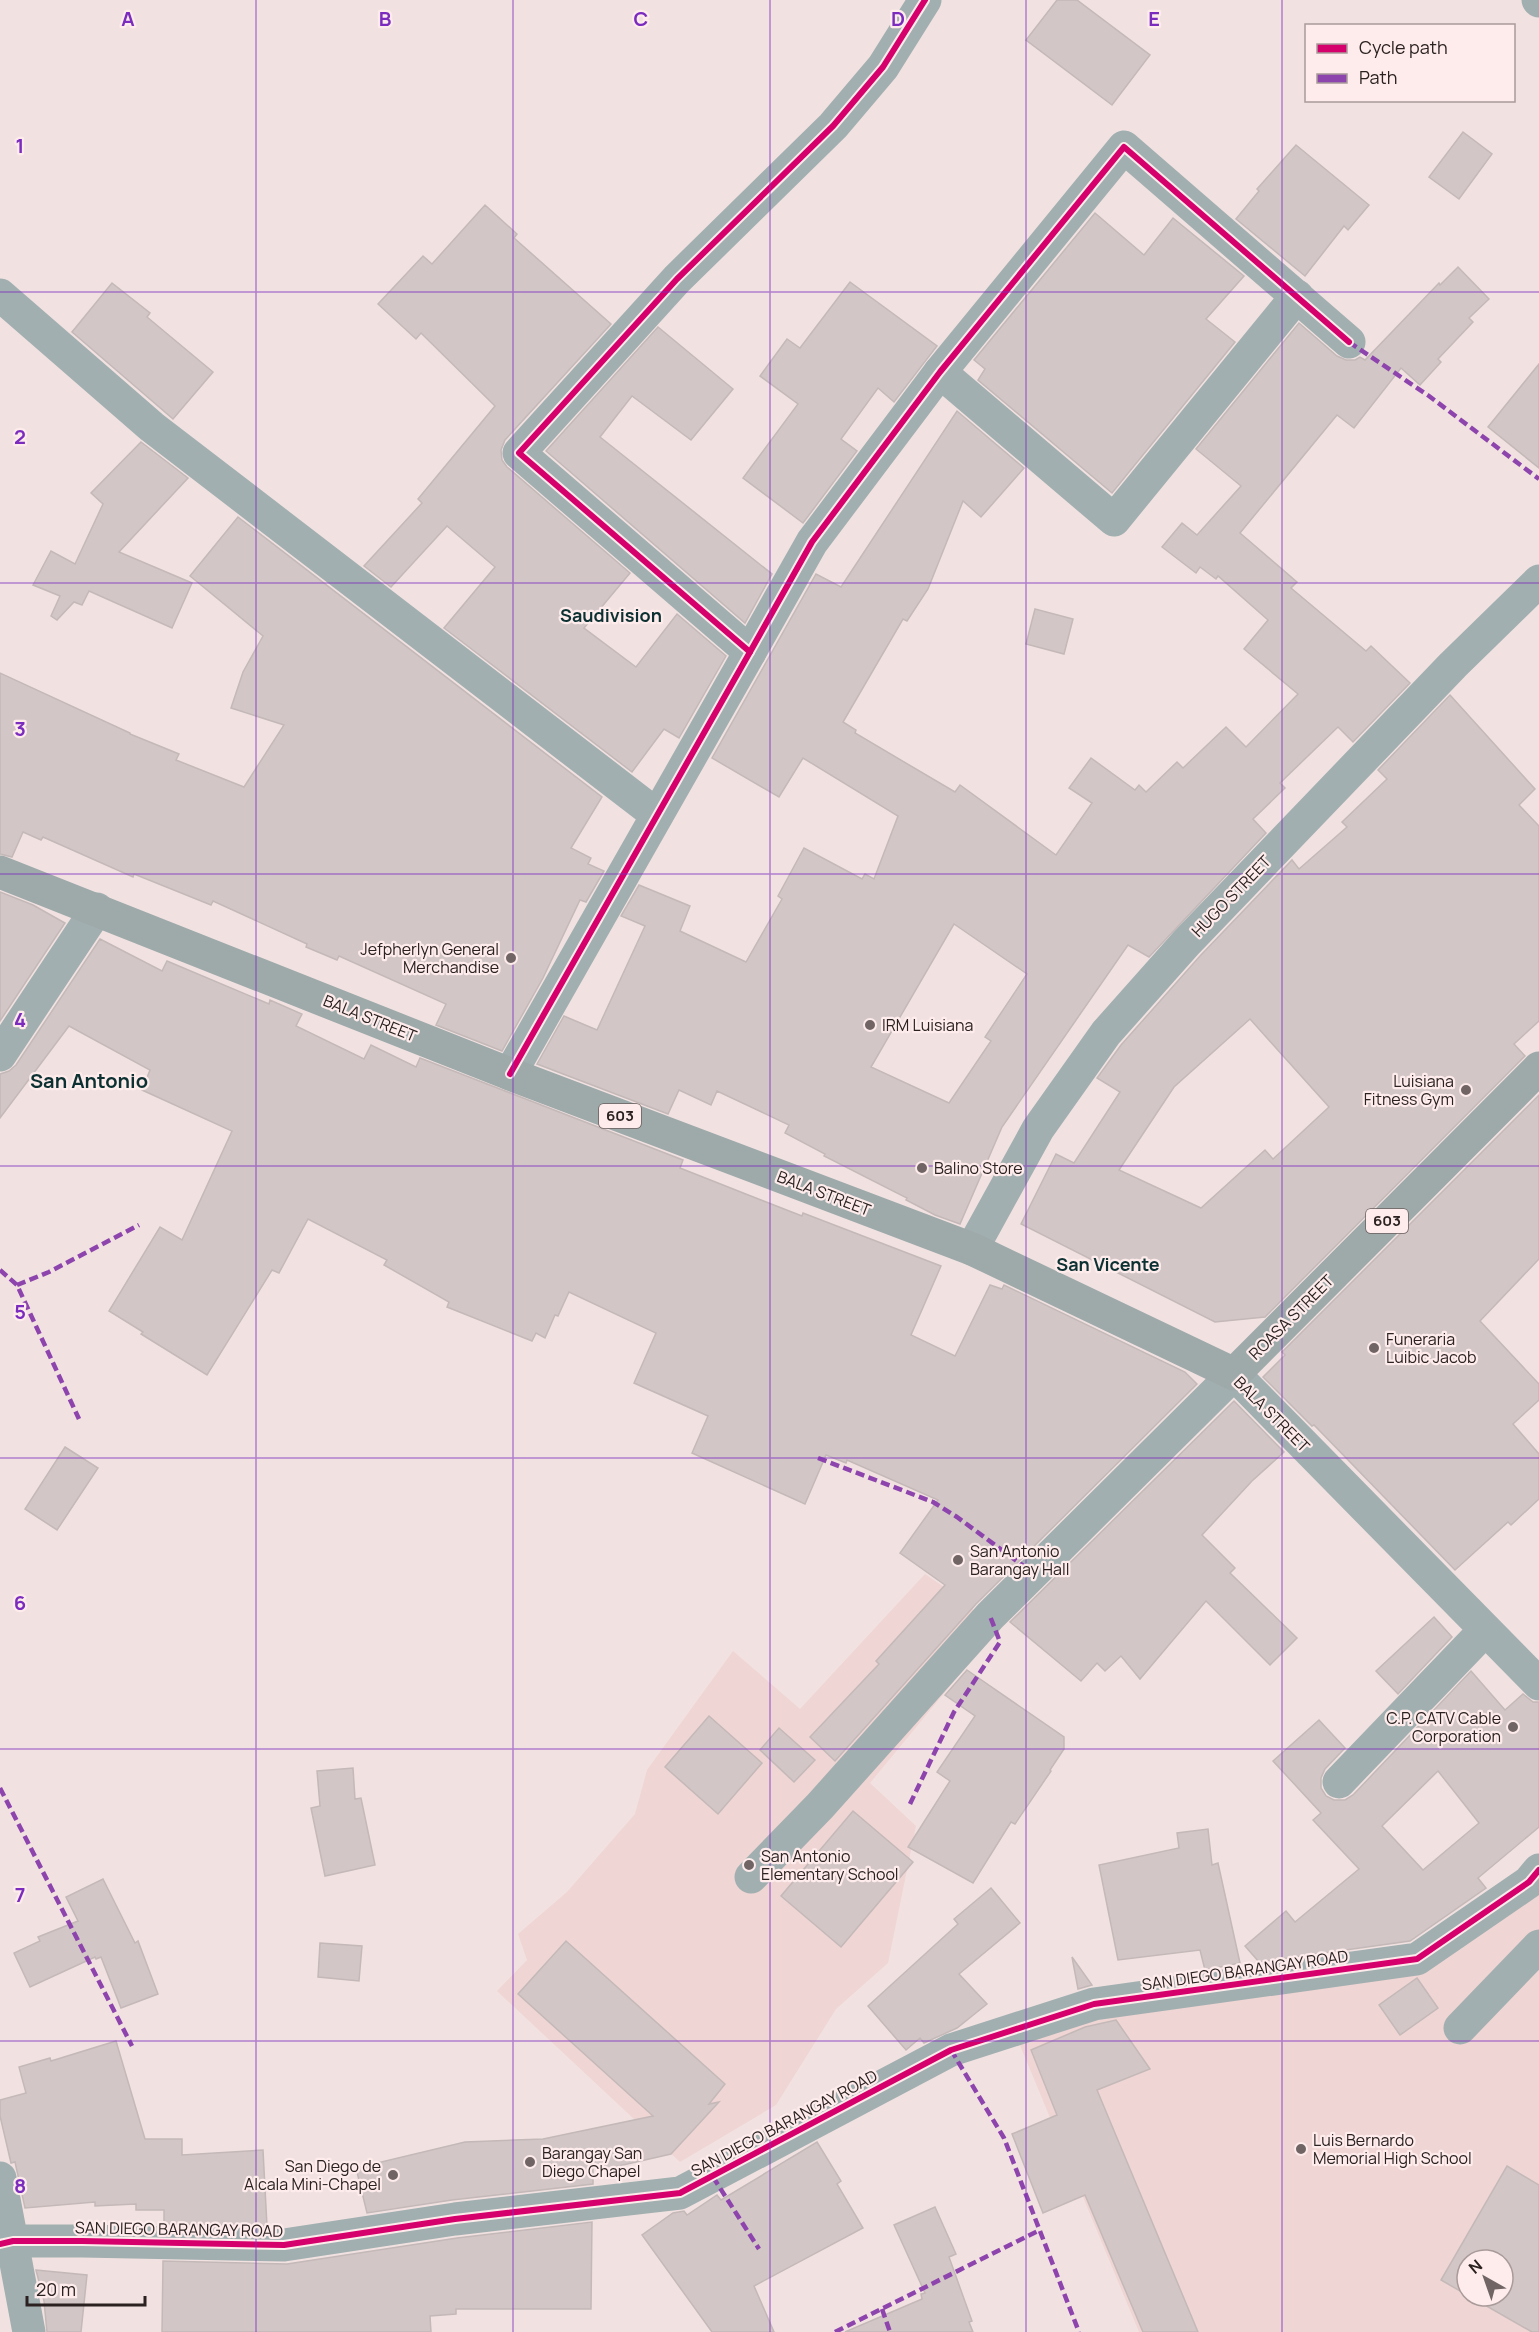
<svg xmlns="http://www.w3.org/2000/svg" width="1539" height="2332" font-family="Manrope,sans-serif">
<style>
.built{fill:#efd5d3;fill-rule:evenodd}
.building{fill:#d2c6c6;stroke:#c4b9b8;stroke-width:1.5;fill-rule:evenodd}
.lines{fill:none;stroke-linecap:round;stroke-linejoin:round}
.minor{stroke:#a2afb0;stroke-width:33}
.major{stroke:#9ea9aa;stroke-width:33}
.quiet{stroke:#8e44ad;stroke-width:4.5;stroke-dasharray:9 4.5;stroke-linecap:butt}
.cycleway-casing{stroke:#fdeceb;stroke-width:10}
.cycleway{stroke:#d6006c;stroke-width:6}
.grid{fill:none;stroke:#7b2cbf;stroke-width:1.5;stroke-opacity:0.55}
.poi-dot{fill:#706564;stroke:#fdeceb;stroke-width:2}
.labels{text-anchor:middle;stroke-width:4.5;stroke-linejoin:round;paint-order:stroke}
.shield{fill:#fdeceb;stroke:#695e5d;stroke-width:1.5}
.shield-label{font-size:15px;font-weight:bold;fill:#2a2120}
.street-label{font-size:16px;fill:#2a2120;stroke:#fdeceb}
.poi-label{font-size:16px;fill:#2a2120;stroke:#fdeceb;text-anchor:start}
.neighbourhood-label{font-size:18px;font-weight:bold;fill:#0d3132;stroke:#fdeceb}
.quarter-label{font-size:20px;font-weight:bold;fill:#0d3132;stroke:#fdeceb}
.grid-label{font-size:20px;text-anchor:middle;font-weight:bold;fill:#7b2cbf;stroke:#fdeceb;stroke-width:4.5;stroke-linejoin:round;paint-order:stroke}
</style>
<rect width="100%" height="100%" fill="#f1e2e1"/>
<g class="built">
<polygon points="925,1574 969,1604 993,1634 870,1783 916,1826 888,1963 836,2009 776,2105 680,2162 497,1991 527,1960 518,1934 567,1892 635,1814 647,1770 733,1651 800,1709"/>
<path d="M1539,1885V2332H1139L1017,2038L1124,2004L1417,1971ZM1467,2260H1503V2296H1467Z"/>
</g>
<g class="building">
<polygon points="1057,0 1077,0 1150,55 1112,105 1026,40"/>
<polygon points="1463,132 1492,154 1459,199 1429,177"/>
<polygon points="1296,145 1369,205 1348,230 1344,226 1305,276 1236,219 1259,191 1257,189"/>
<polygon points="485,205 517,234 514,238 611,324 505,440 501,450 502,460 507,467 630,573 584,628 636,667 677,614 726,656 679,738 664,729 632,772 444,628 495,567 447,526 391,587 364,566 422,503 418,499 495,406 421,333 416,339 378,304 423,256 432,264"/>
<polygon points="1095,213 1144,255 1173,218 1244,276 1206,319 1235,342 1112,493 978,380 985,369 974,360"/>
<path d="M1458,267L1489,299L1469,318L1473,322L1438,359L1441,362L1420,385L1401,368L1354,428L1337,415L1240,533L1297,582L1291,588L1366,651L1371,646L1410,683L1353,742L1338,727L1280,783L1285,788L1253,819L1266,833L1149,957L1128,945L1002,1127L960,1224L935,1215L906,1200L907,1198L824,1156L825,1154L785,1133L789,1125L717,1091L711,1105L679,1090L668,1114L537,1064L564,1016L597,1030L645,926L621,916L639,885L690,906L680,931L746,962L782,899L778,896L804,848L862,879L865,874L874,879L898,816L803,758L779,797L712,758L816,574L841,587L957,411L1024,468L981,517L963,501L928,589L907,621L903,619L843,722L856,730L855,733L955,792L960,785L1056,855L1092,803L1069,788L1091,758L1135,790L1139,785L1146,792L1177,762L1183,768L1226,727L1246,747L1298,694L1244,649L1268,620L1218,576L1216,579L1200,567L1196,573L1162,547L1182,523L1197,535L1241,486L1196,449L1299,323L1337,356L1346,360H1355L1360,357L1365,360L1439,283L1440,285ZM954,924L1027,974L985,1037L991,1041L949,1103L871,1067Z"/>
<polygon points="850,282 937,346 894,402 878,388 841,439 857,451 803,523 743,478 798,404 760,376 787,339 800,348"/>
<polygon points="112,283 150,313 147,317 213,372 173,419 72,332"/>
<polygon points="658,327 733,389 691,440 632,396 600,437 772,574 745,623 546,451"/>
<polygon points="1539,364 1539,468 1488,427"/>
<polygon points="141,442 188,478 119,552 192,583 172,628 89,591 82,605 74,602 57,620 51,616 60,596 33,585 51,551 75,564 103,504 91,493"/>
<polygon points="238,517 602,797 571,848 591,858 588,864 604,871 586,902 580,900 543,978 502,1051 436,1025 446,1004 339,956 337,960 306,947 307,944 213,901 211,905 134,874 133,877 43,837 41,840 23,832 12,857 0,854 0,673 130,733 130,734 179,754 176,760 244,787 284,725 231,708 243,672 263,636 190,576"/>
<polygon points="1035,609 1073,619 1064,654 1026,644"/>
<path d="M1450,695L1535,789L1519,805L1539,826V1021L1514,1044L1525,1056L1265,1317L1215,1322L1021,1224L1056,1154L1074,1163L1120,1092L1097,1078L1121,1045L1200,956L1292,860L1299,869L1347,827L1342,822L1387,779L1378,770ZM1250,1019L1329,1107L1273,1159L1265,1150L1201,1208L1119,1170L1174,1087Z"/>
<polygon points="0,892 33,905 65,923 0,1021"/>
<polygon points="100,939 162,971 167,961 269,1004 270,1000 302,1014 296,1026 364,1059 371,1045 416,1067 420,1058 683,1160 680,1168 761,1200 802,1216 803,1213 941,1266 911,1335 955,1356 990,1285 1002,1289 1004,1285 1185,1372 1197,1384 976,1604 835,1761 810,1737 879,1664 876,1661 945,1585 900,1553 938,1500 847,1460 846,1463 826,1455 805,1504 692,1453 708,1416 634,1383 656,1333 569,1292 558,1316 555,1315 545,1338 536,1333 532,1341 447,1307 449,1302 384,1265 387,1260 308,1219 279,1273 272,1270 207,1375 141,1334 143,1332 109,1311 160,1227 182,1240 232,1131 142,1090 150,1070 69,1026 0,1118 0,1074 9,1071 16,1065"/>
<polygon points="1539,1095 1539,1259 1480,1321 1539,1384 1539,1400 1513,1424 1539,1454 1539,1499 1511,1525 1508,1522 1455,1570 1314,1425 1312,1426 1263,1377 1285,1355 1282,1352"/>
<polygon points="1234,1401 1284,1452 1252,1481 1202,1535 1235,1568 1230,1573 1297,1638 1270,1665 1206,1601 1140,1679 1121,1656 1105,1671 1097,1663 1081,1681 1010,1622"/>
<polygon points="65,1447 98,1468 57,1530 25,1509"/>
<polygon points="1434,1617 1452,1637 1398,1694 1376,1671"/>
<polygon points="967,1670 1064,1737 1064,1749 1050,1770 1051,1771 1015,1824 1011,1822 973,1883 908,1847 950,1781 937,1772 975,1716 945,1695"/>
<path d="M1471,1671L1505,1710L1523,1694L1533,1702H1539V1827L1478,1878L1486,1888L1410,1941L1259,1962L1245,1946L1286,1911L1295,1922L1359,1869L1313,1820L1321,1813L1273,1761L1319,1720L1345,1748L1325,1769L1321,1778V1788L1326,1796L1334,1800H1345L1353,1795ZM1438,1771L1479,1823L1423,1870L1382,1826Z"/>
<polygon points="709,1716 762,1763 718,1814 665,1767"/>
<polygon points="779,1728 815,1760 794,1782 760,1750"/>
<polygon points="353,1768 355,1799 361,1798 375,1865 325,1876 311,1808 320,1806 317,1771"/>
<polygon points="853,1811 913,1862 841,1947 781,1896"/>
<polygon points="1208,1829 1212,1865 1218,1863 1240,1963 1205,1970 1200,1950 1118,1960 1099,1865 1179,1848 1177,1833"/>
<polygon points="103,1879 135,1943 138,1941 158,1994 121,2008 101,1957 96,1959 95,1957 30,1987 14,1953 40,1941 38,1937 78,1921 66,1897"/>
<polygon points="991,1888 1020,1923 959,1974 987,2004 957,2028 924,2043 920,2038 906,2050 868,2006 958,1924 954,1919"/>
<polygon points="566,1941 725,2084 709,2104 719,2102 671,2154 597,2171 593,2165 593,2184 452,2200 367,2213 356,2168 465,2142 543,2139 653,2116 518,1994"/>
<polygon points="320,1943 362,1946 359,1981 318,1977"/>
<polygon points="1072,1957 1092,1985 1078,1989"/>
<polygon points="1417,1978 1438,2008 1400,2035 1379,2005"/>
<polygon points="1116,2020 1150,2069 1097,2090 1198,2332 1143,2332 1085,2195 1043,2213 1012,2134 1057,2115 1031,2050 1085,2027"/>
<polygon points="116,2041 145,2139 182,2139 182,2155 263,2150 267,2226 164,2224 164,2210 136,2210 136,2204 95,2206 95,2202 25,2208 15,2162 11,2163 0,2116 0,2100 26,2093 19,2067 50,2058 51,2061"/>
<polygon points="817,2142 841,2181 837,2184 863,2228 754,2286 774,2332 712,2332 642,2235 673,2213 684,2211 687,2215 717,2195 721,2200"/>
<polygon points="1507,2166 1539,2185 1539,2332 1532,2332 1469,2296 1503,2296 1503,2260 1467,2260 1467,2295 1441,2280"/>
<polygon points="935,2207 956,2254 949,2257 972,2321 969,2322 973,2332 845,2332 922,2299 921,2294 925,2293 894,2225"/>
<polygon points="592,2222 591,2309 456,2309 456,2314 430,2316 431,2332 162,2332 163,2261 287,2264 457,2238"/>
<polygon points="36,2270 87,2275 81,2332 47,2332 44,2301"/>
</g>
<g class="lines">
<g class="minor">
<polyline points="1538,0 1539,1"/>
<polyline points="0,295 152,427 657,815"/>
<polyline points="940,372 1114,520 1297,296"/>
<polyline points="750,652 812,542 940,372 1124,147 1349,342"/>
<polyline points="0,1055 97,909"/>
<polyline points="510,1074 750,652 519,453 677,279 833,126 883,67 925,0"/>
<polyline points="972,1249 1038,1129 1106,1033 1186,943 1453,665 1539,581"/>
<polyline points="1339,1782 1485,1630"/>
<polyline points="751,1877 820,1806 990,1616 1234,1374 1539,1684"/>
<polyline points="1460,2028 1539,1946"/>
<polyline points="0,2178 29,2332"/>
<polyline points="0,2244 13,2241 82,2241 284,2245 455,2219 680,2193 951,2050 1094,2004 1417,1959 1529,1882 1539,1870"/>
</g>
<polyline class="major" points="0,872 510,1074 972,1249 1234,1374 1539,1068"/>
<g class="quiet">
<polyline points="1349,342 1429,396 1539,479"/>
<polyline points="0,1270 17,1285 79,1419"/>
<polyline points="17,1285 49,1272 139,1225"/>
<polyline points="818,1458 933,1502 957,1517 1033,1573"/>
<polyline points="0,1788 132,2046"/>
<polyline points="910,1804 954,1712 1000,1642 990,1616"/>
<polyline points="951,2050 1004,2138 1079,2332"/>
<polyline points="713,2177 759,2249"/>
<polyline points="882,2309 890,2332"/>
<polyline points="835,2332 1040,2230"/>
</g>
<g class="cycleway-casing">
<g id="cycleway">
<polyline points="750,652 812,542 940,372 1124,147 1349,342"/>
<polyline points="510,1074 750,652 519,453 677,279 833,126 883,67 925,0"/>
<polyline points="0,2244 13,2241 82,2241 284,2245 455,2219 680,2193 951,2050 1094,2004 1417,1959 1529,1882 1539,1870"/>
</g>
</g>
<use href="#cycleway" class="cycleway"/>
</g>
<path class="grid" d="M256,0V2332M513,0V2332M770,0V2332M1026,0V2332M1282,0V2332M0,292H1539M0,583H1539M0,874H1539M0,1166H1539M0,1458H1539M0,1749H1539M0,2041H1539"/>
<g class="poi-dot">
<circle cx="511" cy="958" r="6"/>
<circle cx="870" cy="1025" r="6"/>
<circle cx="1466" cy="1090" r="6"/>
<circle cx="922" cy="1168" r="6"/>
<circle cx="1374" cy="1348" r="6"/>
<circle cx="958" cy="1560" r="6"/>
<circle cx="1513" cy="1727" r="6"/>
<circle cx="749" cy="1865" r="6"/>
<circle cx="1301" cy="2149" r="6"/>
<circle cx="530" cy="2162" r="6"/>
<circle cx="393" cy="2175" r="6"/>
</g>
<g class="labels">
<g class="shield">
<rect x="599" y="1104" width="42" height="24" rx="4.5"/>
<rect x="1366" y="1209" width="42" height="24" rx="4.5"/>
</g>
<g class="shield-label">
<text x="620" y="1121">603</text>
<text x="1387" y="1226">603</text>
</g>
<g class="street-label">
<text transform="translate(1231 896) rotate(-46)" y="6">HUGO STREET</text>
<text transform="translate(370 1018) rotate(22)" y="6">BALA STREET</text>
<text transform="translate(824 1193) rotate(21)" y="6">BALA STREET</text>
<text transform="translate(1291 1317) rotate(-45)" y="6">ROASA STREET</text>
<text transform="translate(1272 1414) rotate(45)" y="6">BALA STREET</text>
<text transform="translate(1245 1970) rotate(-8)" y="6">SAN DIEGO BARANGAY ROAD</text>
<text transform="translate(784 2123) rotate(-28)" y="6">SAN DIEGO BARANGAY ROAD</text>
<text transform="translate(179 2229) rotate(1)" y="6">SAN DIEGO BARANGAY ROAD</text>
</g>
<g class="poi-label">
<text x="499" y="955" text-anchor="end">Jefpherlyn General<tspan x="499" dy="18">Merchandise</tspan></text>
<text x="882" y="1031">IRM Luisiana</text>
<text x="1454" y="1087" text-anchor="end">Luisiana<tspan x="1454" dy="18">Fitness Gym</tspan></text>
<text x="934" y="1174">Balino Store</text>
<text x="1386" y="1345">Funeraria<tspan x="1386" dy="18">Luibic Jacob</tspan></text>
<text x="970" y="1557">San Antonio<tspan x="970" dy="18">Barangay Hall</tspan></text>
<text x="1501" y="1724" text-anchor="end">C.P. CATV Cable<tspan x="1501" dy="18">Corporation</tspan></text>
<text x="761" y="1862">San Antonio<tspan x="761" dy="18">Elementary School</tspan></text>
<text x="1313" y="2146">Luis Bernardo<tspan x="1313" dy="18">Memorial High School</tspan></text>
<text x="542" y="2159">Barangay San<tspan x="542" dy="18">Diego Chapel</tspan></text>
<text x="381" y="2172" text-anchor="end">San Diego de<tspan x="381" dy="18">Alcala Mini-Chapel</tspan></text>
</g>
<g class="neighbourhood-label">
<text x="611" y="622">Saudivision</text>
<text x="1108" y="1271">San Vicente</text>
</g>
<g class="quarter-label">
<text x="89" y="1088">San Antonio</text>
</g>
</g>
<g class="grid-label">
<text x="128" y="26">A</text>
<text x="385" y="26">B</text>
<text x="641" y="26">C</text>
<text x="898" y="26">D</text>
<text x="1154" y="26">E</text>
<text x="20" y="153">1</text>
<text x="20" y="444">2</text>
<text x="20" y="736">3</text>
<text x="20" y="1027">4</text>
<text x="20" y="1319">5</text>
<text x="20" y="1610">6</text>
<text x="20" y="1902">7</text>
<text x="20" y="2193">8</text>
</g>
<rect x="1305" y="24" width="210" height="78" fill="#fdeceb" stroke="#a99b9a" stroke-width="1.5"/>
<rect x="1317" y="44" width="30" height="9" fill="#d6006c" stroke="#a99b9a" stroke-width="1.5"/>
<text x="1359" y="54" font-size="18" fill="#2a2120">Cycle path</text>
<rect x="1317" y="74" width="30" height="9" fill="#8e44ad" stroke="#a99b9a" stroke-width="1.5"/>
<text x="1359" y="84" font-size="18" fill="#2a2120">Path</text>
<g transform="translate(1485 2278) rotate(320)"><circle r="28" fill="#fdeceb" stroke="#a99b9a" stroke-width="1.5"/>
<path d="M0-4.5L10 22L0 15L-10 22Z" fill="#706564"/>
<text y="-9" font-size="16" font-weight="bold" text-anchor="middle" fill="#2a2120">N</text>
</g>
<path d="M27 2296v9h118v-9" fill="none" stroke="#2a2120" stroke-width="3"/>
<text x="36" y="2296" font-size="18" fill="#2a2120" stroke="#fdeceb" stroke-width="4.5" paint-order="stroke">20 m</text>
</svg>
